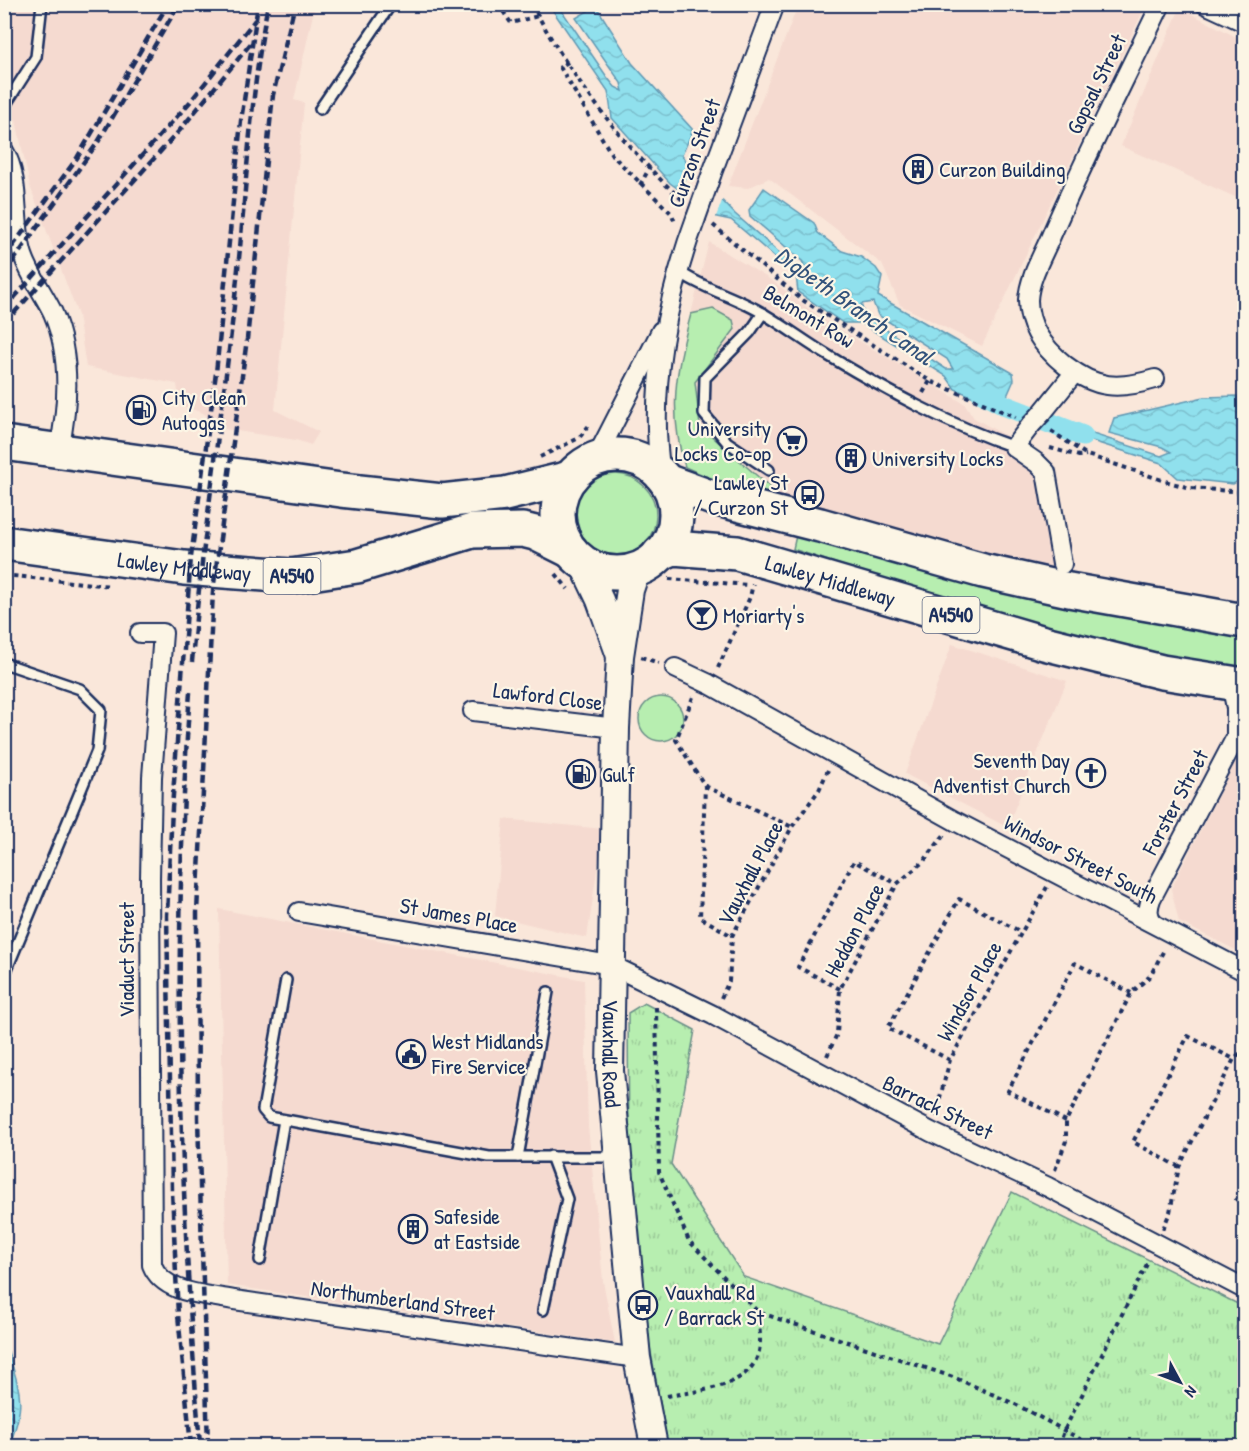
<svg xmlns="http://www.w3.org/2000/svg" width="1249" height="1451" font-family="'Patrick Hand',sans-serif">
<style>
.built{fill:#f5dad0}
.grass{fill:#b7eeb0;stroke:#698e87;stroke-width:1.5}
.park{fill:url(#park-tufts);stroke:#698e87;stroke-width:1.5}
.water{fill:url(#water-waves);stroke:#6199b4;stroke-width:1.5;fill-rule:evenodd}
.pier{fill:#fae7da}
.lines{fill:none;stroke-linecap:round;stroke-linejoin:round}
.canal{stroke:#90e0ed;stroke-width:21}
.lane-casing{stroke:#1b2f5e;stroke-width:14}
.street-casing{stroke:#1b2f5e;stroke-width:22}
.secondary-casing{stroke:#1b2f5e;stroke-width:30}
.highway-casing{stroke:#1b2f5e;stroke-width:38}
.path{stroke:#1b2f5e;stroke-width:4;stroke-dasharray:4.5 4.5;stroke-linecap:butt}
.lane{stroke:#fcf5e5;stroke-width:9}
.street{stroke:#fcf5e5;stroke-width:18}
.secondary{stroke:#fcf5e5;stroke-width:26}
.highway{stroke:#fcf5e5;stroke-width:33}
.rail{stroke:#1b2f5e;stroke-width:4.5;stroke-dasharray:9 4.5;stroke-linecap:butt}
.street-bridge-casing{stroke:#1b2f5e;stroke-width:22;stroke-linecap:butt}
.street-bridge{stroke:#fcf5e5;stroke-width:18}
.labels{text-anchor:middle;stroke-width:4.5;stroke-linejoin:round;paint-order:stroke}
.shield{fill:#fcf5e5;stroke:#5e6a86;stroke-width:1.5}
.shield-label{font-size:21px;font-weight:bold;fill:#1b2f5e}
.street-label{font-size:22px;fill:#1b2f5e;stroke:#fcf5e5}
.poi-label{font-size:22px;fill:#1b2f5e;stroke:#fcf5e5;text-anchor:start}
.water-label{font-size:24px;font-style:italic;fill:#32527b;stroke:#fcf5e5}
</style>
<defs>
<pattern id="park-tufts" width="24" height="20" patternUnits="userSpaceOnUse" patternTransform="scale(1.5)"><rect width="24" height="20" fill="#b7eeb0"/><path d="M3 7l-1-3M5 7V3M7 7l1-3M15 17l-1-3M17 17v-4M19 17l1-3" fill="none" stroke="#9dcc9a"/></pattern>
<pattern id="water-waves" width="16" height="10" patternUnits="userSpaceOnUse" patternTransform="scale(1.5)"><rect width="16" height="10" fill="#90e0ed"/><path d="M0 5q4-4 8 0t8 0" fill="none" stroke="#7cc0ce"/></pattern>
</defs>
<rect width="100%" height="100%" fill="#fae7da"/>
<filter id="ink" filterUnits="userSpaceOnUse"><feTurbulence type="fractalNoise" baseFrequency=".0167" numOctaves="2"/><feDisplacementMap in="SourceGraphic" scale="12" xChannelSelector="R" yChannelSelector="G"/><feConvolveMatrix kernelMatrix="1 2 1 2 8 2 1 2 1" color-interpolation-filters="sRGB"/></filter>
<g filter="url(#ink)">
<g class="built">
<polygon points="4,5 315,5 294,100 304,103 275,410 319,432 311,445 296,440 225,429 203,413 180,405 177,384 86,367 78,315 30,186 16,120 5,113"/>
<polygon points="798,5 1146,5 982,346 900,305 882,264 769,178 748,188 728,186"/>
<polygon points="1180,8 1244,41 1244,201 1121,146"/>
<polygon points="709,242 774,282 821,318 965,404 974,418 1027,448 1043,477 1053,574 712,479 685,467 675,436 673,405 685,338"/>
<polygon points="952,644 1067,681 1007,827 905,774"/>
<polygon points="1244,744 1244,954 1179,922 1171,889"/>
<polygon points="504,819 603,829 587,938 495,916"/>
<polygon points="219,909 584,980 588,1126 603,1281 615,1343 227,1285"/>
</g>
<g class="grass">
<path d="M713,309L733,320L735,329L695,382L700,426L771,488L774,495L712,479L685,467C668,411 676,369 691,314Z"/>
<circle cx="615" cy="515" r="41"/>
<path d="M797,531L1244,633V671C1090,648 941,599 793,549Z"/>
<circle cx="661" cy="719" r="22"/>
</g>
<polygon class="park" points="644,1003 695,1030 671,1164 744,1277 938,1344 1012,1192 1244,1307 1244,1446 668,1446 638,1281 629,1160 628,1013"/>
<g class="water">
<path d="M549,5H558L607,77L615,87L623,91L621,83L576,18L596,6L632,63L693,130L682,155L687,164L735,214L799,270H806L802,261L750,216L749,210L764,188L814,223L818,233L842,251L861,257L876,268L882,277L878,296L1013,373L1014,380L1007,396L1010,403L1001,409L955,389L946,376L861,323H843L798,292L796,275L731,220L717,217L670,183L612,118L608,91ZM873,302L878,315L947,359L953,369H946L865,316L861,304Z"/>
<polygon points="1237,396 1244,478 1233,484 1178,478 1161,463 1054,429 1062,424 1161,456 1171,452 1162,447 1109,433 1114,418 1204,397"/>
<path d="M8,1352C21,1394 26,1404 9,1446H5V1418L9,1389L4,1355Z"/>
</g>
<polygon class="pier" points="691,164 724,196 715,219 680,194"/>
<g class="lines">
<polyline class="canal" points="982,393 1006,406 1083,436"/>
<g class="lane-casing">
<g id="lane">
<polyline points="4,107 36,57 42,4"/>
<polyline points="320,109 391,4"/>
<path d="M678,271C705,290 737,297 764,314C786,327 807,343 829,356C887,391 949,425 1014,447"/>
<polyline points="763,313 750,332 705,378 704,414 727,442 769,470"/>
<polyline points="4,663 80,689 101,710 97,751 4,976"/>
<polyline points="286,980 263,1110 269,1117 489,1157 616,1157"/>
<polyline points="518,1157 548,992"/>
<polyline points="260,1260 284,1120"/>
<polyline points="543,1310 567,1199 551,1156"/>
</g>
</g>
<g class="street-casing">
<g id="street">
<polyline points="1205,4 1244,22"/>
<path d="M4,151C21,179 13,225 23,255C30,276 44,294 53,313C71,355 68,407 59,450"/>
<polyline points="712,173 775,4"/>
<path d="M1155,379C1118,390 1096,389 1065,365C1045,349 1028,327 1028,300C1029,278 1043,255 1051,236C1085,157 1124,81 1161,4"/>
<polyline points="1042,413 1075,372"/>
<polyline points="1031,425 1014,447 1037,463 1046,472 1062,564"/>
<polyline points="596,458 661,331"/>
<path d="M661,474C648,391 667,296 696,218"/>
<path d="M140,633H163L152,777L150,878L152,1265C164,1295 207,1294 234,1300L637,1358"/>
<polyline points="675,668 709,684 955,821 1244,971"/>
<polyline points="1231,683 1236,708 1236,737"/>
<polyline points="473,711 616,728"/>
<polyline points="299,912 611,965 713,1015 931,1132 1048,1187 1244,1289"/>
<path d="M1153,923C1147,915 1148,908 1151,899L1236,737L1244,725"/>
</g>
</g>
<g class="secondary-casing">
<g id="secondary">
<polyline points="581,560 600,600 619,653"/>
<path id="s1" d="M645,565L634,578L630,590L620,656L616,728L610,1071L637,1358L654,1446"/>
</g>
</g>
<g class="highway-casing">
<g id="highway">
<polyline points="4,443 341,490 442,501 505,494 570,478"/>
<circle cx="617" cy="514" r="59"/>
<polyline points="666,481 710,497 820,525 983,571 1069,590 1244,621"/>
<path id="s2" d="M4,543L184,568L291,576L357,566L472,531L523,530L535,533L571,551"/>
<path id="s3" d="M659,554L673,548L737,553L1044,643L1162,672L1244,685"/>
</g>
</g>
<g class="path">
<polyline points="498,4 511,23 538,16"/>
<path d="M532,4C563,66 631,157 684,201"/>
<polyline points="568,62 560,67 612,155 672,214 675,223"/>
<polyline points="640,185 650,167"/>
<polyline points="713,225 801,299 930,381 1016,417"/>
<polyline points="923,393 930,381"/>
<polyline points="1051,431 1087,455 1165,481 1190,488 1244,492"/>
<polyline points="1050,448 1079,456 1086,455"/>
<polyline points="540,457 579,438 590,424"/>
<polyline points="556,574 568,589"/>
<polyline points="4,575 111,586"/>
<polyline points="669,579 748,585"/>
<polyline points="641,657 659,663"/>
<polyline points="718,668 750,597 753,584"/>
<polyline points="693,697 676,740 705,786 700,917 732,936"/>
<polyline points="705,786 792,827"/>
<polyline points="840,989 798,967 854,861 897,884"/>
<polyline points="721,998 729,981 732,936 792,827 819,790 828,770"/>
<polyline points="656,1007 659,1172 689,1241 758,1312 953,1377 1017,1405 1093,1446"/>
<polyline points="827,1056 837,1034 840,989 897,884 924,861 944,835"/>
<polyline points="950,1060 888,1028 959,899 1021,932"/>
<polyline points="935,1116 950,1060 1047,887"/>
<polyline points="1066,1121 1008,1091 1075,963 1131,993"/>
<polyline points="1179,1167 1133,1142 1188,1036 1234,1059"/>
<polyline points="1055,1170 1066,1141 1066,1121 1131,993 1150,976 1164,950"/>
<polyline points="1244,1182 1236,1199 1244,1204"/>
<polyline points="1163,1229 1170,1212 1179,1167 1234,1059 1244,1049"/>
<path d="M667,1396C697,1391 746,1389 758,1355C762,1343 759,1325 758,1312"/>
<polyline points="1059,1446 1064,1431 1149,1260"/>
</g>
<use href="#lane" class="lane"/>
<use href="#street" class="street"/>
<use href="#secondary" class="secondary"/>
<use href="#highway" class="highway"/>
<g class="rail">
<polyline points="4,258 77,158 168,4"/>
<polyline points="4,274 98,142 179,4"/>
<polyline points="4,309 190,102 255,20"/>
<polyline points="4,324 180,130 252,42"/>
<path d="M192,662C202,540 222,419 235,297C246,200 249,100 268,4"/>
<path d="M190,692C172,943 179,1192 200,1444"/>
<polyline points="191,1446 178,1315 172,1191 167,916 172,808 191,557 216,373 241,121 258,4"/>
<polyline points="208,1446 198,1118 197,912 213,591 247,339 273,95 295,4"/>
</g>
<g class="street-bridge-casing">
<g id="street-bridge">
<polyline points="696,218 712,173"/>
<polyline points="1031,425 1042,413"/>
</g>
</g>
<use href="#street-bridge" class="street-bridge"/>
</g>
</g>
<defs>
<g id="building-ring" transform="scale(1.5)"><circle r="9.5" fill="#fcf5e5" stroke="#1b2f5e" stroke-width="1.5"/><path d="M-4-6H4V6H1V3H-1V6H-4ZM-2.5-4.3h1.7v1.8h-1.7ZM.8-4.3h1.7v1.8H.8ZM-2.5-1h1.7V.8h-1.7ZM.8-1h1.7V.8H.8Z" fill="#1b2f5e"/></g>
<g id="fuel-ring" transform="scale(1.5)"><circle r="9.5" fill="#fcf5e5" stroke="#1b2f5e" stroke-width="1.5"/><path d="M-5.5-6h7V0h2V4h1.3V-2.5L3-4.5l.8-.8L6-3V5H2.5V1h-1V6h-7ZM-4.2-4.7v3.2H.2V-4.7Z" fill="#1b2f5e"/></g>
<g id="supermarket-ring" transform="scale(1.5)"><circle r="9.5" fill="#fcf5e5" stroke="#1b2f5e" stroke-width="1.5"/><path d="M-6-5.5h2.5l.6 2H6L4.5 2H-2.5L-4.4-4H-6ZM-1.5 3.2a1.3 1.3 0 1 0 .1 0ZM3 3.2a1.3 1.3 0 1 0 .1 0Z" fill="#1b2f5e"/></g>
<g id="bus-ring" transform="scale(1.5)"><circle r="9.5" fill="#fcf5e5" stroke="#1b2f5e" stroke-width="1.5"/><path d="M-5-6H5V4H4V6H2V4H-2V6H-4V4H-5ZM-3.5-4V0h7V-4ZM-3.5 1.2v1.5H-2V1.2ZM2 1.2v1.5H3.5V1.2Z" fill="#1b2f5e"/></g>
<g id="bar-ring" transform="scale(1.5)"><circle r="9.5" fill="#fcf5e5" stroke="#1b2f5e" stroke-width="1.5"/><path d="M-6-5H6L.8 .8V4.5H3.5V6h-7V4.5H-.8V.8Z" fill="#1b2f5e"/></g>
<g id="church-ring" transform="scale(1.5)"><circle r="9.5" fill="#fcf5e5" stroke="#1b2f5e" stroke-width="1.5"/><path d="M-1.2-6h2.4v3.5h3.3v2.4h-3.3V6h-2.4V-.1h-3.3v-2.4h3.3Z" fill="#1b2f5e"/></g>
<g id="civic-ring" transform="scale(1.5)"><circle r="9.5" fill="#fcf5e5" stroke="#1b2f5e" stroke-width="1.5"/><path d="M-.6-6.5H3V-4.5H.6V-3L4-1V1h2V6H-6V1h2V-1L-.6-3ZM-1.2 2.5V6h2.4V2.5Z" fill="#1b2f5e"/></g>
</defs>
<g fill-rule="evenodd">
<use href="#building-ring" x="918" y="169"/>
<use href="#fuel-ring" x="141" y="410"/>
<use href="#supermarket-ring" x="792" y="441"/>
<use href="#building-ring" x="851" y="458"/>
<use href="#bus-ring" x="809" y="495"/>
<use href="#bar-ring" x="702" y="615"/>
<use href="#church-ring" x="1091" y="773"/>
<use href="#fuel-ring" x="581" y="774"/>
<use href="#civic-ring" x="411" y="1054"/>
<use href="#building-ring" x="413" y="1229"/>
<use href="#bus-ring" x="643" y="1305"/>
</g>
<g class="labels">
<g class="shield">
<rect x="263.5" y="558" width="57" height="36" rx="4.5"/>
<rect x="922.5" y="597" width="57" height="36" rx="4.5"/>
</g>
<g class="shield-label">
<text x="292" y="583">A4540</text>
<text x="951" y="622">A4540</text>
</g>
<g class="street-label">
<text transform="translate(1096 84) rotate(-64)" y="8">Gopsal Street</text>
<text transform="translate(694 153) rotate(-70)" y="8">Curzon Street</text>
<text transform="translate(809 316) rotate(31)" y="8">Belmont Row</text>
<text dy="8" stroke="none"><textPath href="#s2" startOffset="182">Lawley Middleway</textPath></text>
<text dy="8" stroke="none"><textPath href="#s3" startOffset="177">Lawley Middleway</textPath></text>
<text transform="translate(548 696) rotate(7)" y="8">Lawford Close</text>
<text transform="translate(1175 802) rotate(-62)" y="8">Forster Street</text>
<text transform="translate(1081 859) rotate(27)" y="8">Windsor Street South</text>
<text transform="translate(750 873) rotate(-62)" y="8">Vauxhall Place</text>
<text transform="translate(459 915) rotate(10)" y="8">St James Place</text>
<text transform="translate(854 930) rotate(-62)" y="8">Heddon Place</text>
<text transform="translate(126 960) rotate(-90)" y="8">Viaduct Street</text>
<text transform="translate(969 991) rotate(-61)" y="8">Windsor Place</text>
<text dy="8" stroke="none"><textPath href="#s1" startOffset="494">Vauxhall Road</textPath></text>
<text transform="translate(938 1107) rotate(26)" y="8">Barrack Street</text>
<text transform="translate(403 1300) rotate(8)" y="8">Northumberland Street</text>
</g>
<g class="poi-label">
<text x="939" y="177">Curzon Building</text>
<text x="162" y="405">City Clean<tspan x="162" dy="25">Autogas</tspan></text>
<text x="771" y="436" text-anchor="end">University<tspan x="771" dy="25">Locks Co-op</tspan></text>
<text x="872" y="466">University Locks</text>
<text x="788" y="490" text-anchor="end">Lawley St<tspan x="788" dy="25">/ Curzon St</tspan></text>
<text x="723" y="623">Moriarty's</text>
<text x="1070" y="768" text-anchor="end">Seventh Day<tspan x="1070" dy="25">Adventist Church</tspan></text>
<text x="602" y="782">Gulf</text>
<text x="432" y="1049">West Midlands<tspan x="432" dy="25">Fire Service</tspan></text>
<text x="434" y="1224">Safeside<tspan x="434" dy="25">at Eastside</tspan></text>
<text x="664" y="1300">Vauxhall Rd<tspan x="664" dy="25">/ Barrack St</tspan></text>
</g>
<g class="water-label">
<text transform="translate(854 306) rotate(35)" y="8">Digbeth Branch Canal</text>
</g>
</g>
<rect width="1249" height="1451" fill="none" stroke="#fcf5e5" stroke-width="24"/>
<rect x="12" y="12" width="1225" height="1427" fill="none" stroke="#1b2f5e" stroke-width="2" filter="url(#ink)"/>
<g transform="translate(1180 1382) rotate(131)" stroke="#fcf5e5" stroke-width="4.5" paint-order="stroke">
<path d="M0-4.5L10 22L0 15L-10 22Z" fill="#1b2f5e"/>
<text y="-9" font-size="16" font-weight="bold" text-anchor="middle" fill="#1b2f5e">N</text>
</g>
</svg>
